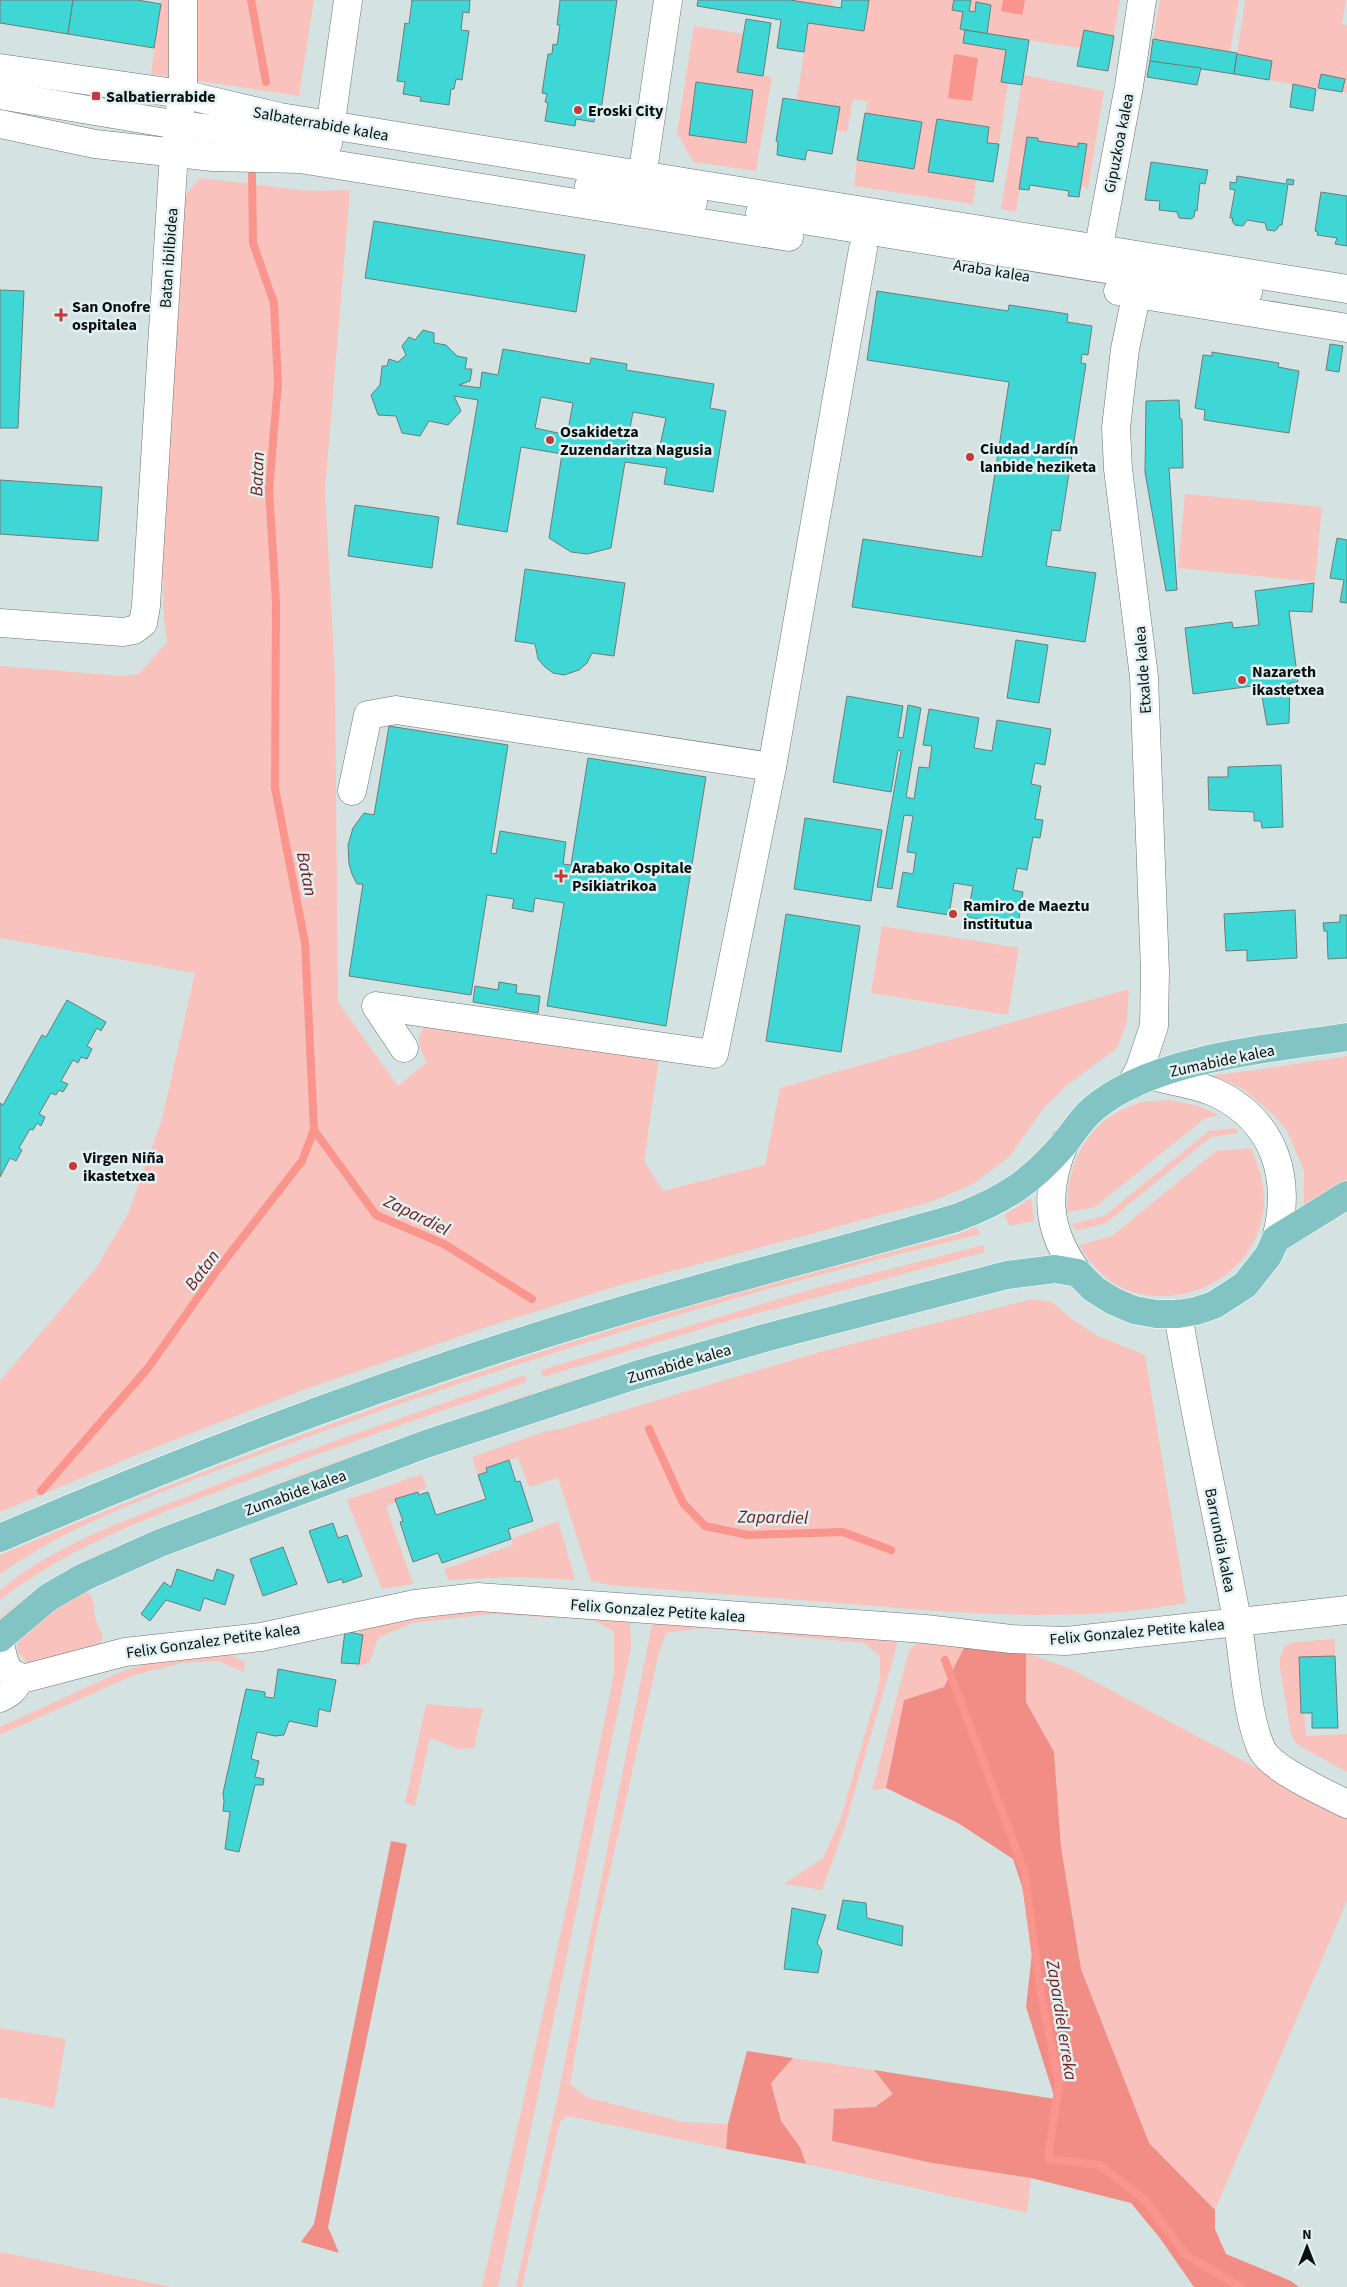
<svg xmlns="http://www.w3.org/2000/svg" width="1347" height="2287" font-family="'Source Sans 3',sans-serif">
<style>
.green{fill:#f9c2bc}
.forest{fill:#f18d85}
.water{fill:#fa958d}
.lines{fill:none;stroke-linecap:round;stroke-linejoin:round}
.stream{stroke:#fa958d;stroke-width:8}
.building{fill:#3fd7d6;stroke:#6e7b7a;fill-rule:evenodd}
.minor-casing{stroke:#687574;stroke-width:29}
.major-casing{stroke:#fff;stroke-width:29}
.minor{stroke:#fff;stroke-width:28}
.major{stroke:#81c4c3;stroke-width:28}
.poi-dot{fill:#c73838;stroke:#e1f0f0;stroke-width:2}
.labels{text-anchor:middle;stroke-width:5;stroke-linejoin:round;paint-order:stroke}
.poi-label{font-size:16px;font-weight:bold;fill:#0a0f0f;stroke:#e1f0f0;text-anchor:start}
.street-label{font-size:16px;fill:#0a0f0f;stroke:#e1f0f0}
.water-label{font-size:18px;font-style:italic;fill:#721a1a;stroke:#e1f0f0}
</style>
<rect width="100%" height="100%" fill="#d4e3e2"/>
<g class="green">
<polygon points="161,0 314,0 299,96 151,74"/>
<polygon points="790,0 833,0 832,7"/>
<polygon points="869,0 954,0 952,10 963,12 960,29 965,30 963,43 1006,50 1008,83 999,144 987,143 989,127 937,119 928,171 976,179 973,204 854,186 857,160 914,169 922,122 865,113 868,102 853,99 847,132 836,130 840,107 797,100 808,23 863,31"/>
<polygon points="969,0 1120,0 1114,36 1084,31 1081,48 987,34 991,5 977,3 975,12 969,11 971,1"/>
<polygon points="1160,0 1239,0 1230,52 1153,39"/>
<polygon points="1245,0 1346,0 1342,24 1347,25 1347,93 1342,92 1345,79 1321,74 1316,89 1269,80 1272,61 1237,54"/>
<polygon points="694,26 743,34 737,72 772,77 756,171 693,162 677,133"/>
<polygon points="1023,75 1104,91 1088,188 1081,186 1087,144 1079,143 1078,147 1038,141 1038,138 1028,137 1016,212 1001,209"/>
<path d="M200,178L310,191L350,190L325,490L335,676L338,1002L398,1086L427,1062C418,1045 412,1033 433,1023L659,1059L644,1161L663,1191L765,1165L780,1088L1129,989L1127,1022L1117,1048L1066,1086L1042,1110L1010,1156L973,1184L933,1201L617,1286L496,1324L306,1389L156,1447L0,1512V1381L96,1268L128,1214L162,1119L195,973L0,938V666L122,676L139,674L167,642L164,618L162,566L185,196Z"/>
<polygon points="1185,494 1322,507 1315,582 1178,568"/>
<polygon points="882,926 1019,948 1008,1015 871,993"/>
<polygon points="1347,1056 1347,1187 1304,1212 1304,1171 1287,1131 1274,1115 1243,1089 1213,1075 1263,1069"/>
<path d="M1169,1100L1199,1106L1219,1115L1204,1119L1095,1207L1067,1212C1066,1163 1088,1118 1139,1103C1148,1101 1160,1101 1169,1100Z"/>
<polygon points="1236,1128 1238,1133 1211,1137 1106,1223 1076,1231 1072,1224 1104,1216 1209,1131"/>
<path d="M1251,1148C1258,1164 1264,1182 1264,1200C1264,1272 1181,1318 1118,1286C1101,1277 1089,1261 1079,1245L1112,1236L1216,1151Z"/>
<polygon points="1031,1198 1034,1221 1010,1226 1004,1215"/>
<path d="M976,1227L981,1234C752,1289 526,1357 305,1438C264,1453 223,1468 182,1484C118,1509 57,1534 0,1574V1555C215,1463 435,1382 659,1315C758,1286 858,1261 958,1234Z"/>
<polygon points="984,1245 985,1252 718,1324 543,1377 541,1370 816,1288"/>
<polygon points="989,1265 990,1270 548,1393 546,1388 726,1334"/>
<path d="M1033,1299L1052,1302L1072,1319L1096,1335L1145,1355L1186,1603C1079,1623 970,1614 862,1605C778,1598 694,1592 610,1585L591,1581L558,1478L529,1487L518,1457L487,1468V1472L478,1475L472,1457L543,1432L560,1429L820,1352Z"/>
<path d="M525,1375L527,1382C427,1416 326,1450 227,1488C146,1519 70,1546 0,1600V1590C56,1544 126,1520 193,1494C302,1451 414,1413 525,1375Z"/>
<polygon points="531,1393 532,1398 0,1621 0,1617 43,1584 93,1556 308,1471"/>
<polygon points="422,1474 427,1488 396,1499 397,1502 386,1506 413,1584 382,1589 347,1500"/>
<polygon points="558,1521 575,1580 517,1577 448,1580 444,1569 513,1545 511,1539"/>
<path d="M84,1591C97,1596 92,1610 96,1620C98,1626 101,1631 103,1636L100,1645L28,1663L18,1652L17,1644L20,1636L53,1609Z"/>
<polygon points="484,1605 630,1615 631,1648 498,2287 482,2287 570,1891 614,1673 614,1632 593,1620 491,1614 412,1623 378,1638 369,1663 356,1667 360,1625"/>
<polygon points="653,1619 892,1634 897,1645 843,1832 822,1890 784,1884 823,1858 841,1818 880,1681 880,1656 864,1643 703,1628 666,1633 659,1653 597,1929 570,2084 586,2097 683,2122 728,2124 726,2149 568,2116 560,2122 522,2287 516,2287 561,2081"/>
<polygon points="921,1638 967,1642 944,1687 904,1700 886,1788 872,1790 909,1651"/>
<polygon points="1335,1639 1335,1656 1299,1657 1301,1713 1304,1713 1306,1736 1347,1734 1347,1772 1303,1748 1296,1743 1291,1734 1280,1668 1280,1657 1285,1646 1295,1642"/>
<polygon points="1026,1653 1069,1668 1347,1816 1347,1901 1215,2210 1149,2143 1081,1969 1061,1847 1054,1752 1026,1702"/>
<polygon points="203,1655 231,1655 245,1662 244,1672 218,1661 182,1663 134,1675 0,1735 0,1727 118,1673 145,1664"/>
<polygon points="426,1704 483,1709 474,1748 458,1749 430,1738 415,1806 405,1803"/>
<polygon points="0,2028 66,2039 54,2108 0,2097"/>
<polygon points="793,2058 874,2070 894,2094 875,2107 834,2109 833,2141 932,2163 1031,2178 1027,2213 806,2164 800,2147 781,2121 771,2083"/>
<polygon points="0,2252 172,2287 0,2287"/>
</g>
<g class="forest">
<polygon points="967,1642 1005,1645 1026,1653 1026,1702 1054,1752 1061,1847 1081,1969 1149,2143 1215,2210 1215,2229 1226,2254 1291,2281 1299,2287 1194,2287 1159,2237 1131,2203 1031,2178 932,2163 832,2141 834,2109 875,2107 893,2094 874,2070 1055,2099 1026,2007 1035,1926 1013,1859 958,1823 886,1788 904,1700 944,1687"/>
<polygon points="391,1841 407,1844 328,2227 339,2253 301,2242 314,2224"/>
<polygon points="747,2051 793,2058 771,2083 781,2121 800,2147 806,2164 726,2149 728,2124"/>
</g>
<g class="water">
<polygon points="1003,0 1025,0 1022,15 1001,11"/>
<polygon points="954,54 978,58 972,101 948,98"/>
</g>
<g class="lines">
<g class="stream">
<polyline points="251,0 266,82"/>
<polyline points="314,1130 376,1215 444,1244 532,1299"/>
<polyline points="649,1429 683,1503 705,1526 748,1535 843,1532 891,1550"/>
<polyline points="41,1491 148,1368 218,1269 302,1161 314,1130 305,943 275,788 276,602 269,490 278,383 274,303 253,243 252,175"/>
<polyline points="945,1660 1024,1870 1041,1994 1059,2083 1048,2159 1100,2165 1145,2200 1186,2255 1241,2287"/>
</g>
</g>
<g class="building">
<polygon points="0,0 73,0 68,34 0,23"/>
<polygon points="73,0 137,0 161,4 154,48 68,34"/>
<polygon points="412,0 470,0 469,13 463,12 461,30 469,31 462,80 456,79 454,89 451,89 449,105 420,101 421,97 403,94 405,82 397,81 405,23 409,24"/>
<polygon points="560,0 617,0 601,111 596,110 594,122 576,119 575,126 545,121 548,103 545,102 547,94 542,93 548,54 552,54 553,44 557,45 560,25 557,25"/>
<polygon points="698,0 790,0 841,8 842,0 869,0 864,31 808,23 804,52 777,48 781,20 697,6"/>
<polygon points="954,0 971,0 969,11 975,12 976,2 991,5 987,34 960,29 963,12 952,10"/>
<polygon points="746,19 771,23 763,76 737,72"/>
<polygon points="965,30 1029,40 1022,85 1001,82 1006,50 963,43"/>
<polygon points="1084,30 1114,36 1108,71 1077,66"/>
<polygon points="1153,39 1237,53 1234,74 1150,61"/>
<polygon points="1237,54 1272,61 1269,80 1234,74"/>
<polygon points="1150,61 1201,68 1197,85 1147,77"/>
<polygon points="1321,74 1345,79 1342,92 1318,88"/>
<polygon points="696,82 753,90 746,143 689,135"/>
<polygon points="1293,84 1316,89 1313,111 1290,107"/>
<polygon points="783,98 840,107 832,154 807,150 805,160 777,155 778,142 776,141"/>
<polygon points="865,113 922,122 914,169 857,160"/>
<polygon points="937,119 989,127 987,143 999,144 993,182 928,172"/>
<polygon points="1027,137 1038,138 1038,141 1078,147 1078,143 1087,144 1079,197 1068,196 1069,191 1030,185 1029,190 1019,189"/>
<polygon points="1151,162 1208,170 1205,184 1200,183 1197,211 1195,210 1194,217 1191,219 1179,218 1177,212 1159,210 1160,201 1145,200"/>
<polygon points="1237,176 1286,184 1287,179 1294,180 1293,185 1288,184 1282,225 1279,225 1278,228 1275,231 1267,230 1265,223 1247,220 1243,226 1235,225 1232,221 1233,218 1230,218 1235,190 1230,189 1230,182 1236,183"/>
<polygon points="1321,192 1347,196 1347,246 1335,244 1337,238 1317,235 1318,232 1315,231"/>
<polygon points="374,221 585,255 576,312 365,278"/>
<polygon points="0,290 24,291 18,428 0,428"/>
<polygon points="877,291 1008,311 1009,305 1068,314 1067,322 1092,326 1088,355 1082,354 1081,363 1086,364 1060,531 1052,530 1046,566 1096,573 1085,642 852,607 863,539 982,557 1009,382 867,360"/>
<path d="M423,330L434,333V343L446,345L457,356L467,358L465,369H472L470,381L459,385L480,388L482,372L498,375L503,349L590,364L591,358L627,364L626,370L714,384L710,408L726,411L713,492L664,484L667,468L625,462L611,548L587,554L571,552L549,538L562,454L521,447L507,532L457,524L478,400L454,396L461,411L448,425L429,421L420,436L402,433L396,416L378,415L371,395L380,385L382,366H387L389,359L398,362L406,355L402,346L409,337L415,340ZM541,397L573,403L567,435L535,428ZM633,412L666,418L659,450L627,444Z"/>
<polygon points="1330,344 1343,346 1339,372 1326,370"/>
<polygon points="1212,352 1279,363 1278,367 1299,371 1289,433 1204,420 1205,410 1195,408 1203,355 1212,356"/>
<polygon points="1179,400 1180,419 1182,419 1183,468 1169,468 1177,590 1166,591 1145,472 1146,401"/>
<polygon points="0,480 102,487 98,541 0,534"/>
<polygon points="355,505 439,517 432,568 348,556"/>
<polygon points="1337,538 1347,540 1347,603 1340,602 1344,580 1330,578"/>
<polygon points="525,569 625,583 614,656 592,653 587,663 579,670 564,675 553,673 545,667 538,659 535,644 515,641"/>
<polygon points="1314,583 1312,612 1289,611 1298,682 1290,683 1289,723 1267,725 1260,685 1193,694 1185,628 1232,622 1233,628 1259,625 1255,591"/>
<polygon points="1016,640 1048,645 1039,703 1007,698"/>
<polygon points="847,696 903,706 898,737 903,738 908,705 921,708 906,797 914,799 919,767 929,768 932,746 923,745 929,709 979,718 974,748 992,751 997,720 1051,729 1045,765 1035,763 1031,784 1041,786 1035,819 1043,820 1040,838 1033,837 1027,870 1017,868 1013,890 1023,892 1018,926 967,917 973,886 954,883 949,915 897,907 903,872 913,874 916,853 907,852 913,816 904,815 892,889 877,887 901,751 898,750 891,792 833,782"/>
<polygon points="389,726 508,745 491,853 496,854 500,831 566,842 563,864 571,865 588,758 706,777 666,1026 547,1006 564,903 535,898 533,912 512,908 514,899 487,895 471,995 349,976 363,884 357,884 352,874 349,864 348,845 353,828 364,813 374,815"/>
<polygon points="1281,765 1283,827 1262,828 1261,821 1254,821 1254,812 1209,810 1208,777 1228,777 1228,767"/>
<polygon points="805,818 882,830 871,901 794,889"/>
<polygon points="1295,910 1297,958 1247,961 1247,950 1226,951 1224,914"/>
<polygon points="786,914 860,926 841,1052 766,1041"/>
<polygon points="1340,915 1347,915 1347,958 1328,959 1327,931 1324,931 1323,923 1340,922"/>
<polygon points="499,982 517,985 516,993 540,996 538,1013 473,1002 475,986 498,990"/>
<polygon points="67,1000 106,1022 101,1031 97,1028 87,1046 92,1049 87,1059 81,1057 78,1063 73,1060 61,1081 68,1084 63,1092 59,1090 56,1095 51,1093 39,1114 45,1117 41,1126 37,1123 33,1130 30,1129 19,1148 22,1150 16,1161 10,1158 0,1177 0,1103 3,1105 42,1035 46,1037"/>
<polygon points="509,1460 516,1482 520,1481 533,1521 508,1529 511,1539 442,1563 438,1553 413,1562 400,1522 403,1521 395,1499 418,1492 419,1495 428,1492 436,1515 486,1499 478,1475 487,1472 486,1468"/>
<polygon points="333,1523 338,1538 347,1535 362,1576 343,1583 342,1579 328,1583 309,1531"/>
<polygon points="283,1547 297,1584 263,1596 250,1559"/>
<polygon points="177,1569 213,1581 217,1569 234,1575 225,1605 204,1598 200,1611 166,1600 150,1621 141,1614 164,1582 171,1587"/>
<polygon points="345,1631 363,1635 359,1664 341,1663"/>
<polygon points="1335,1656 1338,1728 1312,1728 1312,1713 1301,1713 1299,1657"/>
<polygon points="278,1669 336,1680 330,1712 319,1709 317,1727 289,1721 284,1735 275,1736 257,1732 251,1759 259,1761 255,1777 264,1779 263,1785 255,1785 239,1852 225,1849 230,1812 223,1811 224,1802 223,1793 246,1689 265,1692 265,1697 274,1698"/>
<polygon points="843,1900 866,1903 867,1918 903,1926 902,1946 837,1929"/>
<polygon points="792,1908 826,1915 817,1943 822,1951 818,1973 784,1969"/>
</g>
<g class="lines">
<g class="minor-casing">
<g id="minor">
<polyline points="0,68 182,94 280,117 1347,289"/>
<polyline points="0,95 178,125 310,141"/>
<polyline points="0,124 95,144 213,157 300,159 789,237"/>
<polyline points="328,143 348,0"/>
<polyline points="589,186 693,202"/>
<polyline points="640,191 668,0"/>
<polyline points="760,213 1248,292"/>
<polyline points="1095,267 1129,86 1142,0"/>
<polyline points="1118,291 1347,328"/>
<polyline points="0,623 123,632 134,630 143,623 146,606 173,168 183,86 183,0"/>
<polyline points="352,791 368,715 396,710 772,767"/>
<polyline points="404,1048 376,1006 714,1054 772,767 863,249"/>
<path d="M1153,1076C1174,1082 1197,1084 1216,1093C1276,1122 1292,1179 1276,1239"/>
<polyline points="1131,1085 1140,1068 1154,1026 1155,971 1144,677 1118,469 1116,428 1125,349 1134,306 1144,276"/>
<path d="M1065,1142C1044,1190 1046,1230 1078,1273"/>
<path d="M1178,1314C1195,1417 1218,1518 1237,1620C1244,1657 1246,1716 1262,1750C1273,1770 1325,1793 1347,1804"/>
<path d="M0,1642C3,1659 5,1677 26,1678L125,1652L261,1637L415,1604L478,1597L925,1629L1011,1639L1066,1641L1347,1610"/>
<path d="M0,1698C10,1693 16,1689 19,1678"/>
</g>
</g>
<g class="major-casing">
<g id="major">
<path d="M0,1538C192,1455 389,1381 590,1320C711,1283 834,1253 956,1218C1004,1200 1030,1183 1064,1144C1074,1132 1081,1119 1093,1109C1154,1057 1270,1049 1347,1037"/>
<polyline points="0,1638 49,1597 84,1577 160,1543 426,1444 636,1375 768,1337 1007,1275 1055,1269 1078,1273 1094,1289 1113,1301 1134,1310 1156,1314 1178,1314 1196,1311 1214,1305 1245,1285 1268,1256 1276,1239 1347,1195"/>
</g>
</g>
<use href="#minor" class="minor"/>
<use href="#major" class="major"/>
</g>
<g class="poi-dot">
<rect x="91" y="91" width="10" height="10" rx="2.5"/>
<circle cx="578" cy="110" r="5"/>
<path d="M58.5 307.5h5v5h5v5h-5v5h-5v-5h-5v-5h5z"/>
<circle cx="550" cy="440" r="5"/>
<circle cx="970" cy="457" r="5"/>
<circle cx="1242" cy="680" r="5"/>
<path d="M558.5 868.5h5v5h5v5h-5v5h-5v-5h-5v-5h5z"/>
<circle cx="953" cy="914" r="5"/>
<circle cx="73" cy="1166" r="5"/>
</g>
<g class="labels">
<g class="poi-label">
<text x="106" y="102">Salbatierrabide</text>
<text x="588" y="116">Eroski City</text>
<text x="72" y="312">San Onofre<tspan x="72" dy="18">ospitalea</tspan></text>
<text x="560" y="437">Osakidetza<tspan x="560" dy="18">Zuzendaritza Nagusia</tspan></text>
<text x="980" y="454">Ciudad Jardín<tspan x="980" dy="18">lanbide heziketa</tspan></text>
<text x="1252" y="677">Nazareth<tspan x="1252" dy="18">ikastetxea</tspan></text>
<text x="572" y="873">Arabako Ospitale<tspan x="572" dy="18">Psikiatrikoa</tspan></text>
<text x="963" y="911">Ramiro de Maeztu<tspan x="963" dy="18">institutua</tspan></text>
<text x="83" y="1163">Virgen Niña<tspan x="83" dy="18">ikastetxea</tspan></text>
</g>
<g class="street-label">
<text transform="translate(321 123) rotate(10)" y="6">Salbaterrabide kalea</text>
<text transform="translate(1118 143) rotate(-79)" y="6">Gipuzkoa kalea</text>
<text transform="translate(168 258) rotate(-86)" y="6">Batan ibilbidea</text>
<text transform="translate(992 270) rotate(9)" y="6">Araba kalea</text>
<text transform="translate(1142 670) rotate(-94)" y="6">Etxalde kalea</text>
<text transform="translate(1222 1060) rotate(-12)" y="6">Zumabide kalea</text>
<text transform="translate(679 1363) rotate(-16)" y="6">Zumabide kalea</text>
<text transform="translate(295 1492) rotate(-20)" y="6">Zumabide kalea</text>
<text transform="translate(1221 1540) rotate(79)" y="6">Barrundia kalea</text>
<text transform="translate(658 1610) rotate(4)" y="6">Felix Gonzalez Petite kalea</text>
<text transform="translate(1137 1631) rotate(-5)" y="6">Felix Gonzalez Petite kalea</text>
<text transform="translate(213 1640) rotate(-8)" y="6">Felix Gonzalez Petite kalea</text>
</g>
<g class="water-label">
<text transform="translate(257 474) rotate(-88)" y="6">Batan</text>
<text transform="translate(307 874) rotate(79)" y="6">Batan</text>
<text transform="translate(417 1215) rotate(26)" y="6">Zapardiel</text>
<text transform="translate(202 1270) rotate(-53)" y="6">Batan</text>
<text transform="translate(773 1517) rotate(1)" y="6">Zapardiel</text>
<text transform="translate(1062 2020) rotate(81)" y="6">Zapardiel erreka</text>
</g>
</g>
<g transform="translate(1307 2247)" stroke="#e1f0f0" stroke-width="4" paint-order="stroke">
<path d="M0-4L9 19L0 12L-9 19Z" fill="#0a0f0f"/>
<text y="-8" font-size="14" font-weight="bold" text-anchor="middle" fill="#0a0f0f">N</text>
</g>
</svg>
